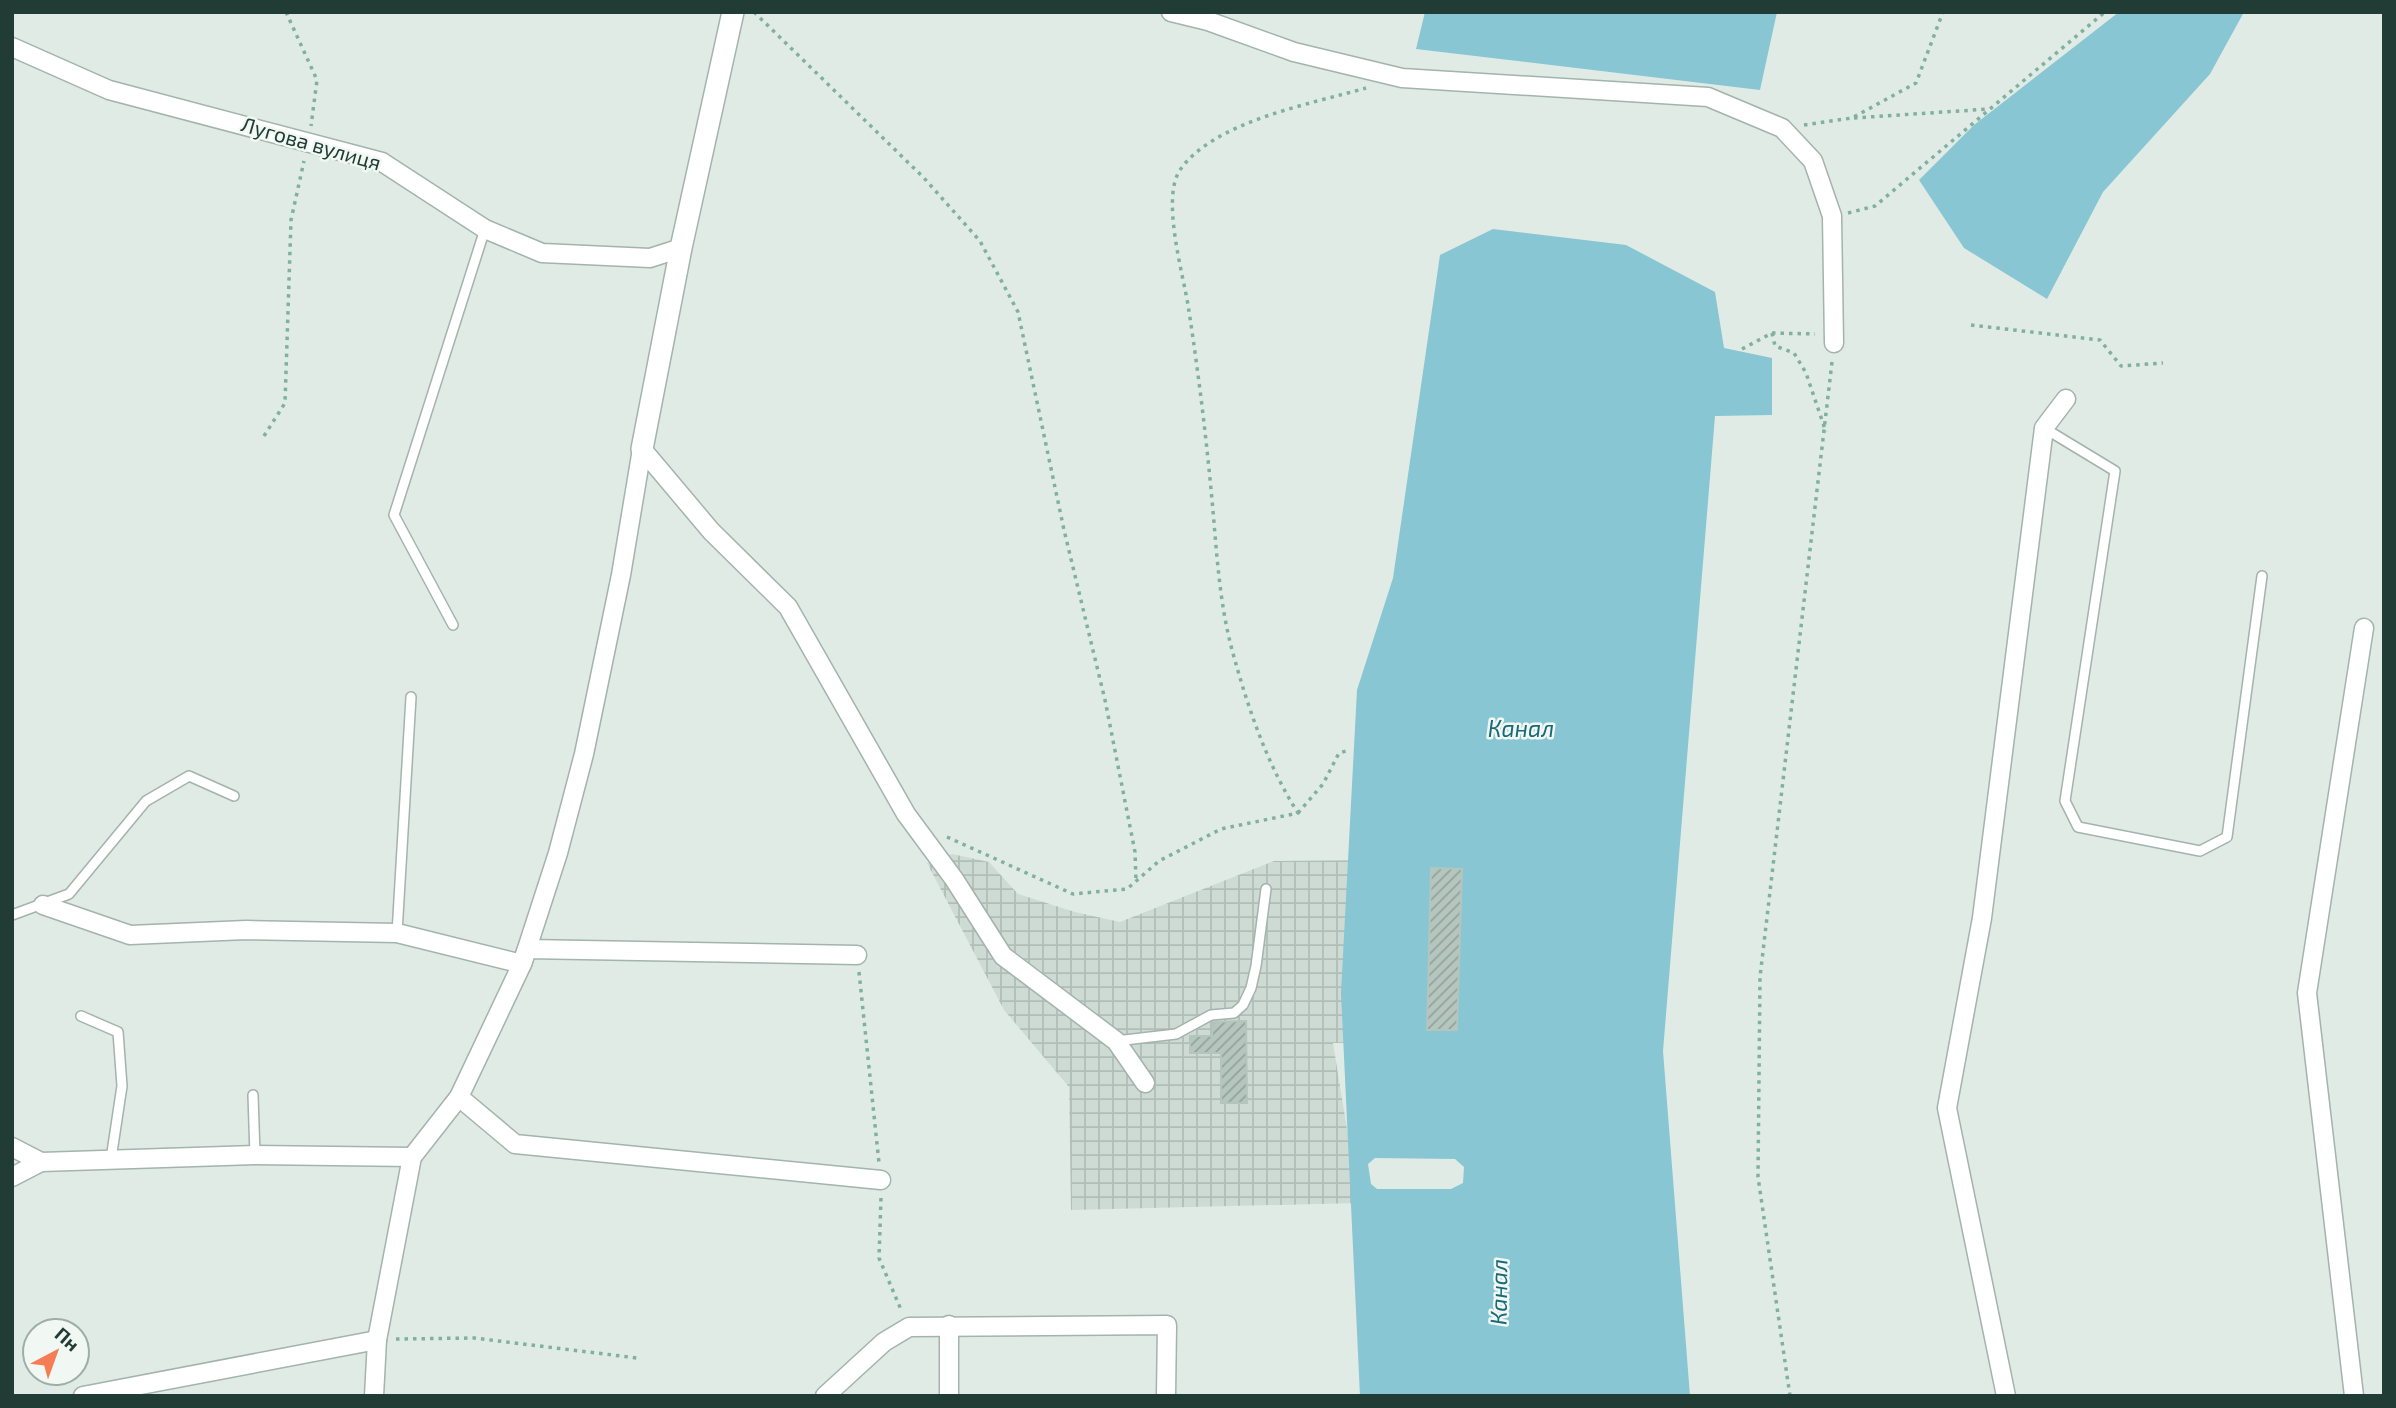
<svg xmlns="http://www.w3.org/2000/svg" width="2396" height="1408" font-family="'Exo 2',sans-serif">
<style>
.industrial{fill:url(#industrial-grid)}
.water{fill:#87c6d2}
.pier{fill:#e0ebe6}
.building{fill:url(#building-hatch);stroke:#b3c5bd;stroke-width:2}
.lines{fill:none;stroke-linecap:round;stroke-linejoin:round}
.service-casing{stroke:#a3b3ad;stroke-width:12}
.minor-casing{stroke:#a3b3ad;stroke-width:21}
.tertiary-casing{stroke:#a3b3ad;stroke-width:24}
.path{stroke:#80b0a1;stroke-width:3.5;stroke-dasharray:3.5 5;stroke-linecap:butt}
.service{stroke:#fff;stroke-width:9}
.minor{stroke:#fff;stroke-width:18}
.tertiary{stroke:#fff;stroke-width:21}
.labels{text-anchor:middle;stroke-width:5;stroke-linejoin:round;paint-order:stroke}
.street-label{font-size:21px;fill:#203c35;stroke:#f1f8f4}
.water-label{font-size:23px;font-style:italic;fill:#196979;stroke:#f1f8f4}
</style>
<defs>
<pattern id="industrial-grid" width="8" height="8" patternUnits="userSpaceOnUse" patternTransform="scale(1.75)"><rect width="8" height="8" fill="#cedbd5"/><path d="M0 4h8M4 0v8" fill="none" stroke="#b1bdb7"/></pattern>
<pattern id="building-hatch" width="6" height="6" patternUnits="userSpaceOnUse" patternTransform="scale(1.75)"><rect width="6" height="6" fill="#b5c6bf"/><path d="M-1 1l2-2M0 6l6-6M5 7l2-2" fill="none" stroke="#93a29c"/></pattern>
</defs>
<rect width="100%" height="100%" fill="#e0ebe6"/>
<polygon class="industrial" points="952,854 989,862 1018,894 1075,912 1120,922 1274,861 1467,859 1472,1043 1333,1043 1359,1203 1071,1210 1069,1087 1004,1010 927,863"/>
<g class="water">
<polygon points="1425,12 1777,12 1760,90 1416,49"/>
<polygon points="2119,12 2244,12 2210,74 2103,192 2047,299 1964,248 1919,180 1974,125"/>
<polygon points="1493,229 1626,245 1715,292 1724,348 1772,358 1772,415 1715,416 1663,1051 1690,1396 1360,1396 1341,993 1357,690 1393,578 1440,255"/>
</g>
<polygon class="pier" points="1375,1158 1455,1159 1464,1167 1463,1183 1451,1189 1377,1189 1371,1184 1368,1164"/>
<g class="building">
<polygon points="1431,868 1462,869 1457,1030 1427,1030"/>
<polygon points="1246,1021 1247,1103 1221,1103 1221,1053 1190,1053 1190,1036 1212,1036 1213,1022"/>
</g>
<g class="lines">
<g class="service-casing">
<g id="service">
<polyline points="2044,428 2115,471 2065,801 2078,827 2200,851 2227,837 2262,576"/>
<polyline points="453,625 394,515 485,229"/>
<polyline points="12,915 69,894 146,801 189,776 234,796"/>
<polyline points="397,933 411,697"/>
<polyline points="81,1016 118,1032 122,1086 111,1159"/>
<polyline points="1116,1041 1176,1034 1211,1015 1234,1013 1243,1005 1251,988 1256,966 1266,889"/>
<polyline points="253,1095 255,1155"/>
</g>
</g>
<g class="minor-casing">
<g id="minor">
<polyline points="1171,12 1208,21 1294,52 1402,78 1708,97 1782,128 1813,161 1832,216 1834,343"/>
<polyline points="12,47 109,90 382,162 485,229 542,253 650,258 681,248"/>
<polyline points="642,449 711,531 788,607 906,814 954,879 1003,956 1116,1041 1145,1083"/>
<polyline points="43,905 130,935 246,930 397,933 522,964 527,949 857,955"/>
<polyline points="459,1097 515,1144 881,1180"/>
<polyline points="12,1147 41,1162"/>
<polyline points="12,1177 41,1162 255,1155 412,1157"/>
<polyline points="949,1325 949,1396"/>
<polyline points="83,1396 377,1340"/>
<polyline points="374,1396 377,1340 412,1157 459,1097 522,964 558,853 584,754 621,575 642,449"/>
<polyline points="825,1396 884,1342 909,1327 1167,1325 1166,1396"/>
<polyline points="2006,1396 1947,1108 1982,918 2044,428 2066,399"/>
<polyline points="2354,1396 2307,993 2364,628"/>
</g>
</g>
<g class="tertiary-casing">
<polyline id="tertiary" points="642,449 681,248 733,12"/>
</g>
<g class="path">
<polyline points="286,12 317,80 311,126"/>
<polyline points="754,12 924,178 980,241 1018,312 1064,530 1105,700 1135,852 1136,880"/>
<polyline points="1854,118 1989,109"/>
<polyline points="1804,125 1852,118 1916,83 1943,12"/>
<polyline points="1848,213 1875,206 2105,12"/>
<polyline points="1971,325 2100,340 2121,366 2163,363"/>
<polyline points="1772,333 1775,346 1794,353 1806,373 1826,432"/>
<polyline points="1742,349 1772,333 1815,334"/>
<polyline points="264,436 285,403 291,220 304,161"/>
<polyline points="1298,813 1323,784 1339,753 1346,751"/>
<path d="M947,837L1073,894L1127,889L1159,861L1221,829L1298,813C1268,766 1249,711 1234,657C1219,605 1217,553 1212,500C1206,435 1198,369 1188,305C1183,274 1161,198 1180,170C1214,121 1311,104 1366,88"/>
<polyline points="859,972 879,1163"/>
<polyline points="881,1198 879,1258 902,1312"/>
<polyline points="396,1339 474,1338 637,1358"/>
<polyline points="1790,1396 1758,1177 1760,977 1832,362"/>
</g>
<use href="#service" class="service"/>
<use href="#minor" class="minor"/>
<use href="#tertiary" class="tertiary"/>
</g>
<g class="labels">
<g class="street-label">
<text transform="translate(311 144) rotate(16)" y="7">Лугова вулиця</text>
</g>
<g class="water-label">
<text x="1521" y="737">Канал</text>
<text transform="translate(1499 1292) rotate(-89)" y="8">Канал</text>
</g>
</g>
<rect width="2396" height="1408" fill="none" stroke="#203c35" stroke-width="28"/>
<g transform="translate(56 1352) rotate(41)"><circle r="33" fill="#f1f8f4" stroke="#9dada8" stroke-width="2"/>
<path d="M0-5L12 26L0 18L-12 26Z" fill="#f57d55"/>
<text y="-10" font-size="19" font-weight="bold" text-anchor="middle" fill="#203c35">Пн</text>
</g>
</svg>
